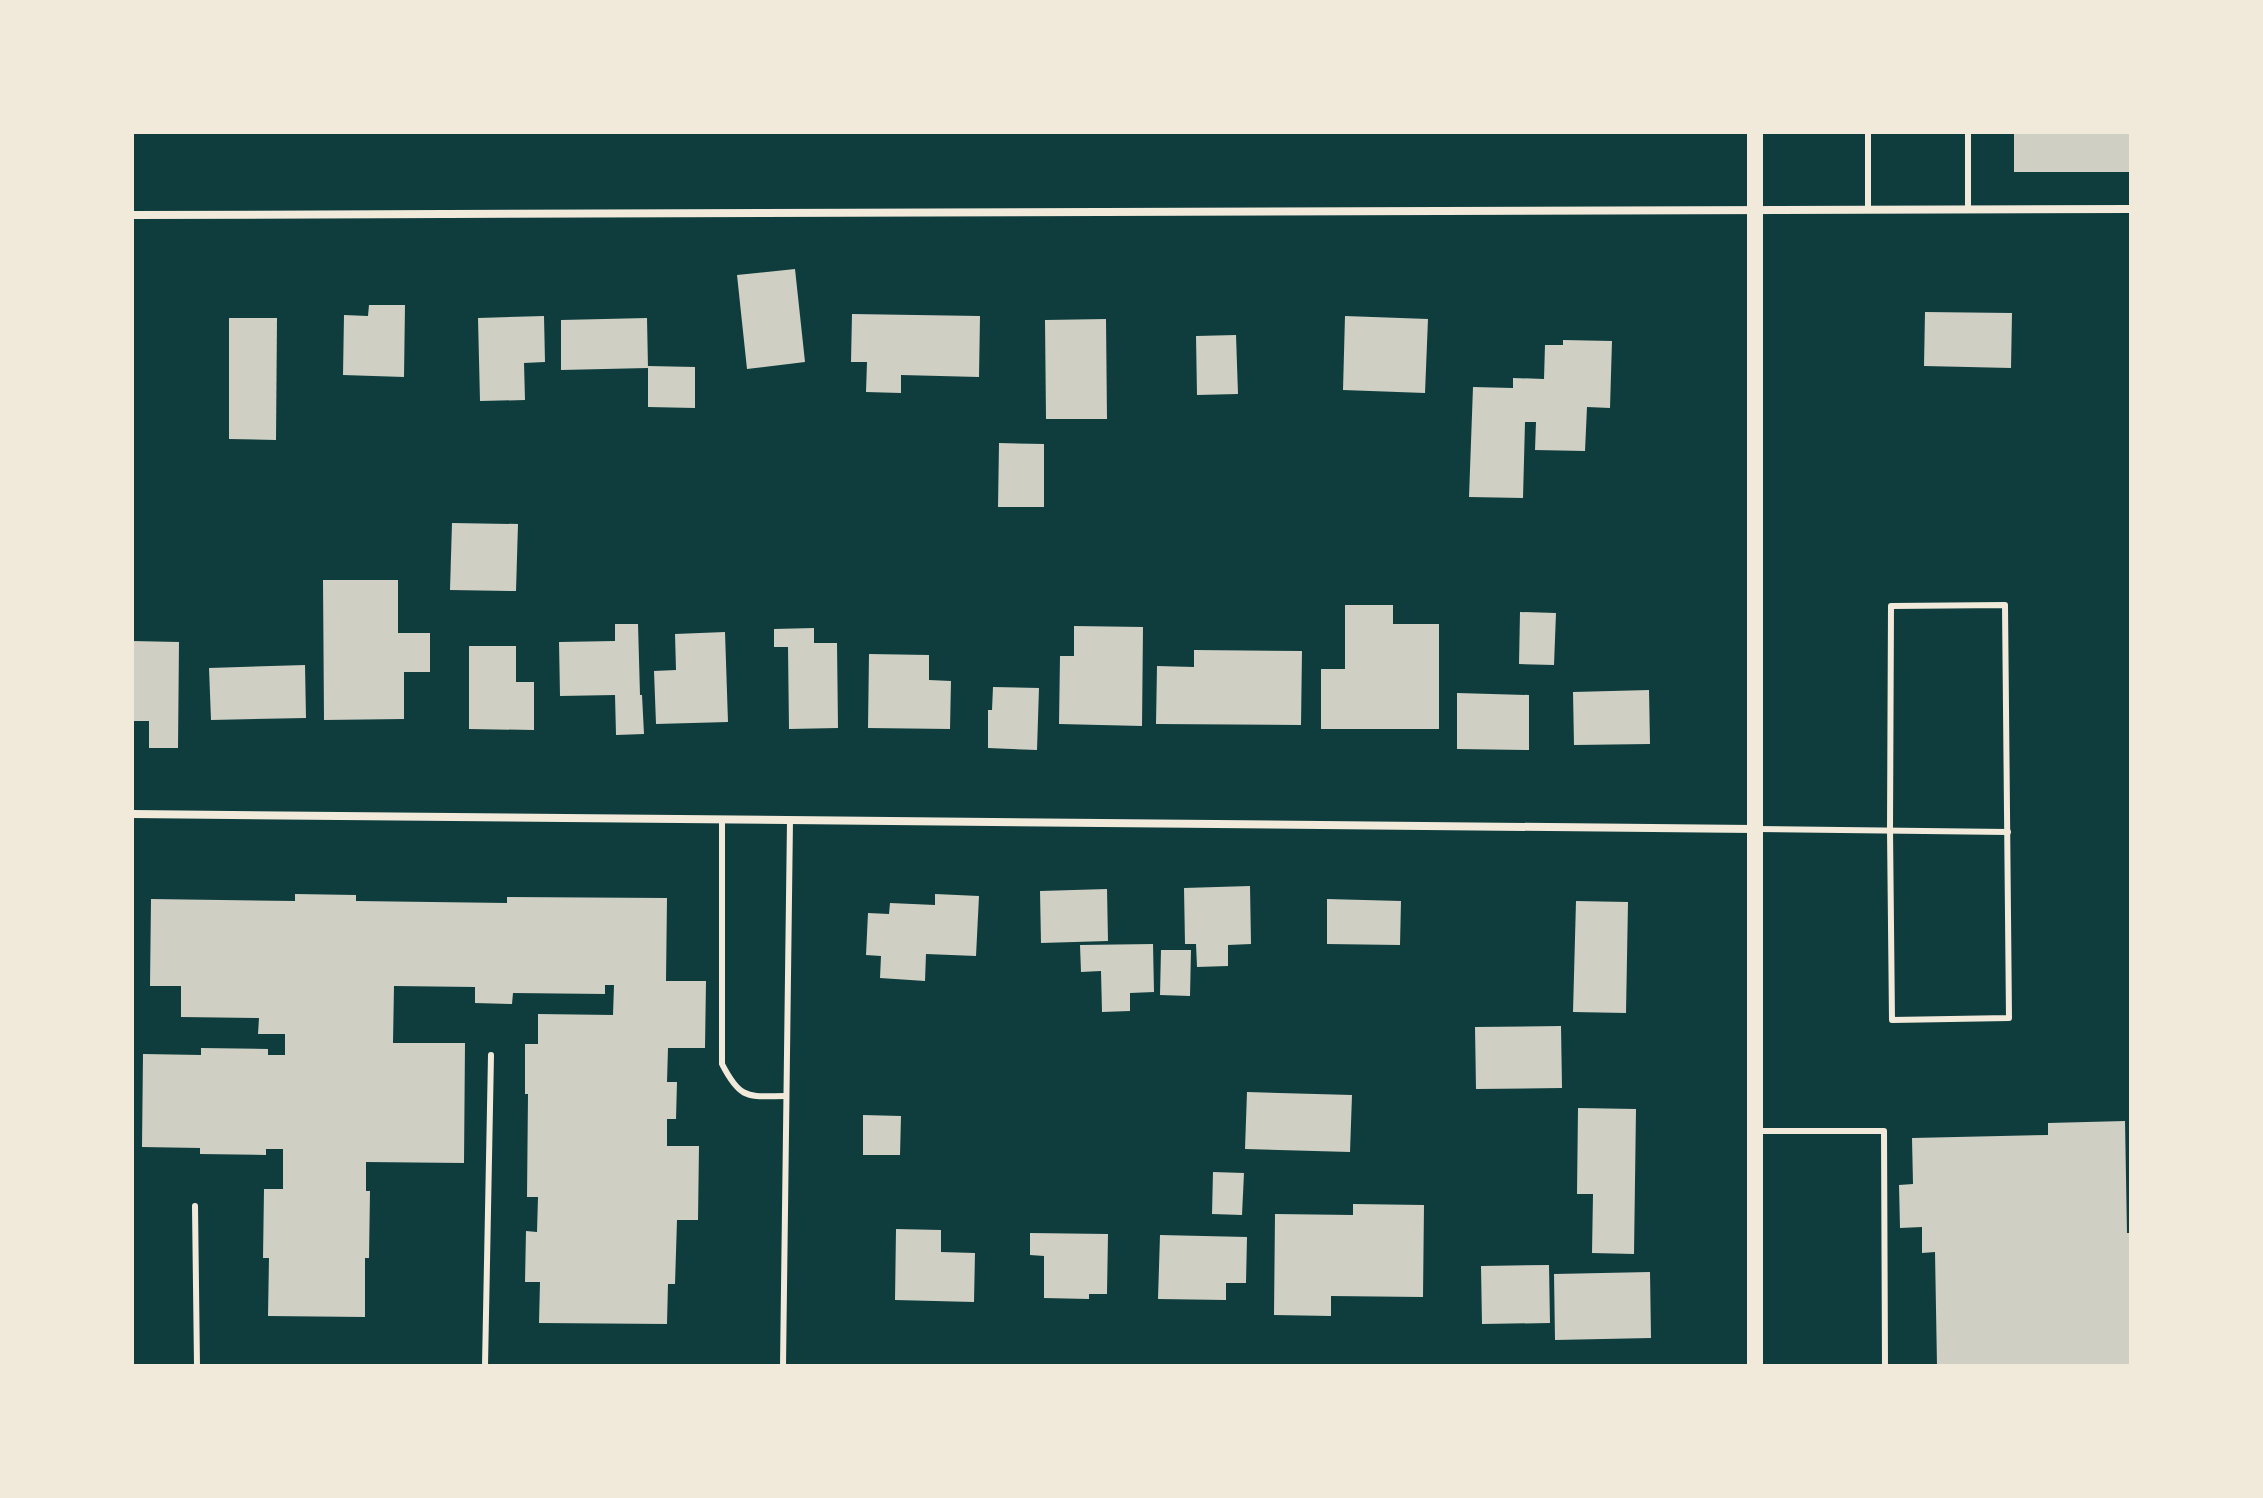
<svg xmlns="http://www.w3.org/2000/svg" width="2263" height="1498" font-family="'Libre Baskerville',serif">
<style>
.building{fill:#cfcfc3}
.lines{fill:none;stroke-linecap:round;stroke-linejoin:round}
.service{stroke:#f1e9da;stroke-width:6}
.minor{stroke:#f1e9da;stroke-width:8}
.secondary{stroke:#f1e9da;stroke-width:16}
</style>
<rect width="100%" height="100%" fill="#0f3d3e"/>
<g class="building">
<rect x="2014" y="132" width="117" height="40"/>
<polygon points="795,269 805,362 747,369 737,275"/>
<polygon points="369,305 405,305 404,377 343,375 344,315 368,316"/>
<polygon points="1925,312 2012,313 2011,368 1924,366"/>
<polygon points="852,314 980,316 979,377 901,375 901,393 866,392 867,362 851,362"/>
<polygon points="544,316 545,362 524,363 525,400 480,401 478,318"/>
<polygon points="1345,316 1428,319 1425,393 1343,390"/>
<polygon points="229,318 277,318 276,440 229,439"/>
<polygon points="647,318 648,368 648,366 695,367 695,408 648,407 648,368 561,370 561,320"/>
<polygon points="1106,319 1107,419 1046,419 1045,320"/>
<polygon points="1236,335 1238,394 1197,395 1196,336"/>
<polygon points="1563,340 1612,341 1610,408 1587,407 1585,451 1535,450 1536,422 1525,422 1523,498 1469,497 1473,387 1513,388 1513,378 1544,379 1545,345 1563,345"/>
<polygon points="999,443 1044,444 1044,507 998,507"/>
<polygon points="452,523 518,524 516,591 450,590"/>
<polygon points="323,580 398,580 398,633 430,633 430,672 404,672 404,719 324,720"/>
<polygon points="1345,605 1393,605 1393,624 1439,624 1439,729 1321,729 1321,669 1345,669"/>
<polygon points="1520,612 1556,613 1554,665 1519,664"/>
<polygon points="615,624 638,624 640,695 642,695 644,734 616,735 615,695 560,696 559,642 615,641"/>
<polygon points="1074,626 1143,627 1142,726 1059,724 1060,656 1074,656"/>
<polygon points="814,628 814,643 837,643 838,728 789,729 788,647 774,647 774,629"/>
<polygon points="725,632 728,722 656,724 654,671 676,670 675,634"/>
<polygon points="132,641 179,642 178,748 149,748 149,721 132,721"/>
<polygon points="469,646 516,646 516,682 534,682 534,730 469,729"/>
<polygon points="1194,650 1302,651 1301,725 1156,724 1157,666 1194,667"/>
<polygon points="869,654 929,655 929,680 951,681 950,729 868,728"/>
<polygon points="305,665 306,718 211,720 209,668"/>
<polygon points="993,687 1039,688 1037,750 988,748 988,710 992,710"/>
<polygon points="1649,690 1650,744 1574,745 1573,692"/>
<polygon points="1457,693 1529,695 1529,750 1457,749"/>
<polygon points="1250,886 1251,944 1228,945 1228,966 1197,967 1196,944 1185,944 1184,888"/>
<polygon points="1107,889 1108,941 1041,943 1040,891"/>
<polygon points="295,894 356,895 356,901 507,903 507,897 667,898 666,981 706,981 705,1048 668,1048 667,1082 677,1082 676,1119 667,1119 667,1146 699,1146 698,1220 677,1220 675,1284 668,1284 667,1324 539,1323 540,1282 525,1282 526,1231 537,1232 538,1197 527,1197 528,1094 525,1094 525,1044 538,1044 538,1014 613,1015 614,985 605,985 605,994 513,993 512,1004 475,1003 475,987 394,986 393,1043 465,1043 464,1163 366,1162 366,1191 370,1191 369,1258 365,1258 365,1317 268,1316 269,1258 263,1258 264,1189 283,1189 283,1149 266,1149 266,1155 200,1154 200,1148 142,1147 143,1054 201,1055 201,1048 268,1049 268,1055 285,1055 285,1034 258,1034 259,1018 181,1017 181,986 150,986 151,899 295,901"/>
<polygon points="935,894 979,896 976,956 926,954 925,981 880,978 881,956 866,955 868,913 889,914 890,903 935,905"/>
<polygon points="1327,899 1401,901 1400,945 1327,944"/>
<polygon points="1576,901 1628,902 1626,1013 1573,1012"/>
<polygon points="1153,944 1154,992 1130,993 1130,1011 1102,1012 1101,971 1081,972 1080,945"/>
<polygon points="1161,950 1191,950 1190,996 1160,995"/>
<polygon points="1561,1026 1562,1088 1476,1089 1475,1027"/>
<polygon points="1247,1092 1352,1095 1350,1152 1245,1149"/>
<polygon points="1578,1108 1636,1109 1634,1254 1592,1253 1593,1194 1577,1194"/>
<polygon points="863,1115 901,1116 900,1155 863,1155"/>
<polygon points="2125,1121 2127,1233 2131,1233 2131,1366 1937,1366 1935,1252 1922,1253 1922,1227 1900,1228 1899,1185 1913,1184 1912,1138 2048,1135 2048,1123"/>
<polygon points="1213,1172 1244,1173 1242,1215 1212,1214"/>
<polygon points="1353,1204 1424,1205 1423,1297 1331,1296 1331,1316 1274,1315 1275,1214 1353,1215"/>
<polygon points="896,1229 941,1230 941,1252 975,1253 974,1302 895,1300"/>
<polygon points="1030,1233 1108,1234 1107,1294 1089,1294 1089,1299 1044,1298 1044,1256 1030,1255"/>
<polygon points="1160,1235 1247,1237 1246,1283 1226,1283 1226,1300 1158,1299"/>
<polygon points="1549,1265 1550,1323 1482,1324 1481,1266"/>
<polygon points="1650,1272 1651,1338 1555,1340 1554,1274"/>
</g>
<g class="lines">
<g class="service">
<polyline points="1868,209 1868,132"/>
<polyline points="1968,209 1968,132"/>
<polygon points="2005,605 2009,1018 1892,1020 1890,830 1891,606"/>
<path d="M722,819V1064C741,1101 748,1096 786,1096"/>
<polyline points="1758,829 2008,832"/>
<polyline points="1757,1131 1884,1131 1885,1366"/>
<polyline points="195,1206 197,1366"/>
<polyline points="485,1366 491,1055"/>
<polyline points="783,1366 790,820"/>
</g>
<g class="minor">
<polyline points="132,215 2131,209"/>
<polyline points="132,814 1754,829"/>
</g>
<polyline class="secondary" points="1755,1366 1755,132"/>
</g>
<rect width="2263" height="1498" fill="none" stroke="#f1e9da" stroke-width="268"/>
</svg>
